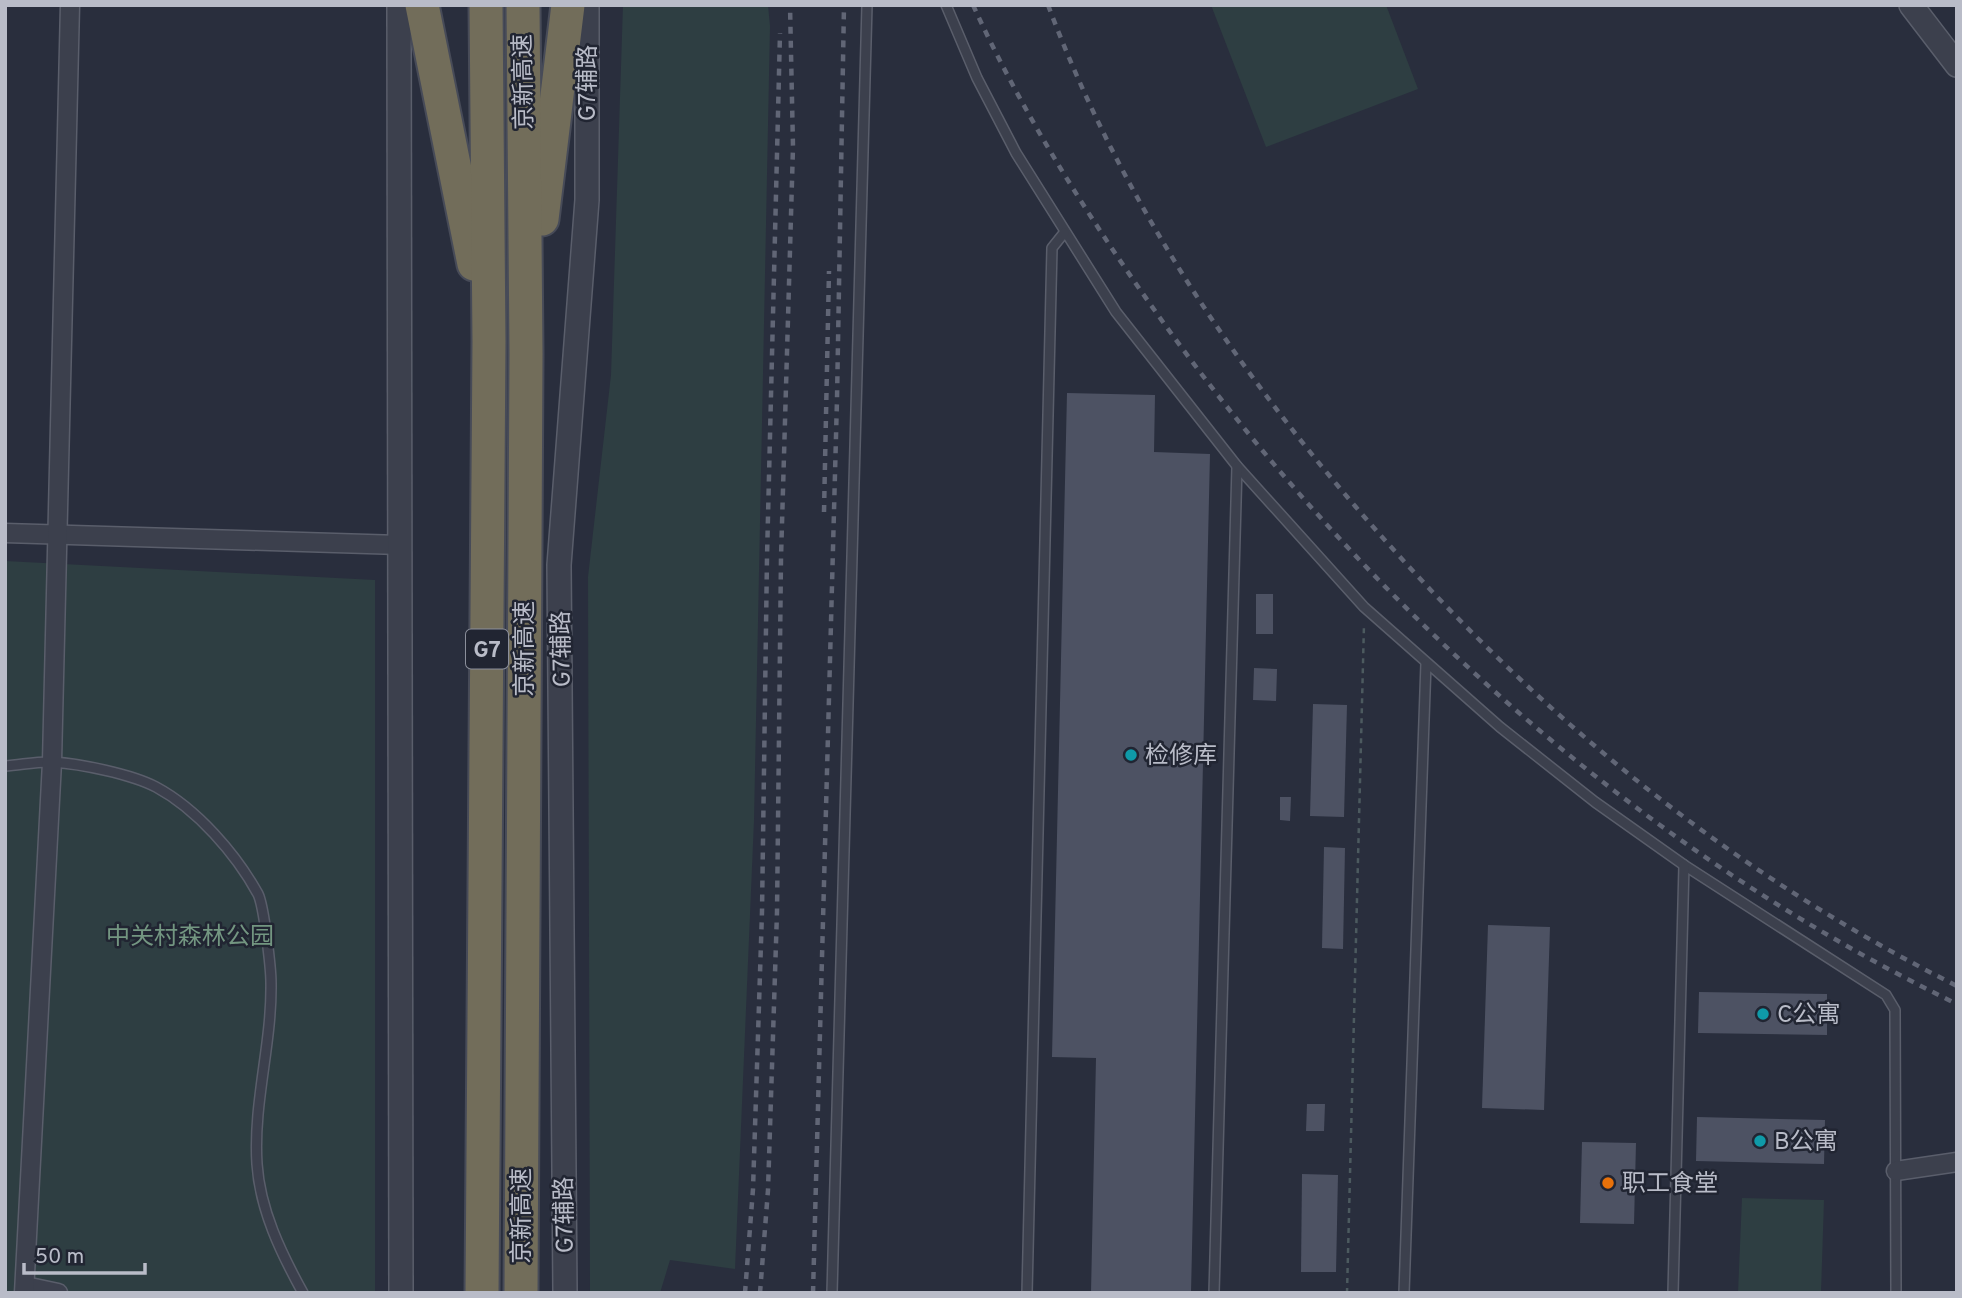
<svg xmlns="http://www.w3.org/2000/svg" width="1962" height="1298" font-family="Overpass,'Noto Sans SC',sans-serif">
<style>
.green{fill:#2e3e42}
.building{fill:#4d5263}
.lines{fill:none;stroke-linecap:round;stroke-linejoin:round}
.service-casing{stroke:#5a5e6b;stroke-width:12}
.minor-casing{stroke:#5a5e6b;stroke-width:21}
.tertiary-casing{stroke:#5a5e6b;stroke-width:26}
.motorway-casing{stroke:#474b58;stroke-width:37}
.path{stroke:#4c5a5f;stroke-width:2.5;stroke-dasharray:5 5;stroke-linecap:butt}
.service{stroke:#3c404d;stroke-width:9}
.minor{stroke:#3c404d;stroke-width:18}
.tertiary{stroke:#3c404d;stroke-width:23}
.motorway{stroke:#726d5a;stroke-width:33}
.rail{stroke:#616676;stroke-width:4.5;stroke-dasharray:7 7;stroke-linecap:butt}
.culture-dot{fill:#0f9aa8;stroke:#212532;stroke-width:2.5}
.food-dot{fill:#e8710a;stroke:#212532;stroke-width:2.5}
.labels{text-anchor:middle;stroke-width:5;stroke-linejoin:round;paint-order:stroke}
.shield{fill:#212532;stroke:#8b8f9b;stroke-width:2}
.shield-label{font-size:23px;font-weight:bold;fill:#b9bcc8}
.street-label{font-size:24px;fill:#b9bcc8;stroke:#212532}
.poi-label{font-size:24px;fill:#b9bcc8;stroke:#212532;text-anchor:start}
.park-label{font-size:24px;fill:#739681;stroke:#212532}
</style>
<rect width="100%" height="100%" fill="#292e3d"/>
<g class="green">
<polygon points="623,5 768,5 770,26 754,820 735,1269 670,1260 660,1293 590,1293 588,577 611,375"/>
<polygon points="1211,5 1386,5 1418,89 1266,147"/>
<polygon points="5,561 375,580 375,1293 5,1293"/>
<polygon points="1742,1198 1824,1200 1821,1293 1738,1293"/>
</g>
<g class="building">
<polygon points="1067,393 1155,395 1154,452 1210,454 1191,1293 1091,1293 1096,1058 1052,1057"/>
<rect x="1256" y="594" width="17" height="40"/>
<polygon points="1254,668 1277,669 1276,701 1253,700"/>
<polygon points="1313,704 1347,705 1344,817 1310,816"/>
<polygon points="1280,797 1291,797 1290,821 1280,820"/>
<polygon points="1324,847 1345,848 1343,949 1322,948"/>
<polygon points="1488,925 1550,927 1544,1110 1482,1108"/>
<polygon points="1699,992 1827,994 1827,1035 1698,1033"/>
<polygon points="1307,1104 1325,1104 1324,1131 1306,1131"/>
<polygon points="1697,1117 1825,1120 1824,1164 1696,1161"/>
<polygon points="1582,1142 1636,1143 1634,1224 1580,1223"/>
<polygon points="1302,1174 1338,1175 1336,1272 1301,1272"/>
</g>
<g class="lines">
<g class="service-casing">
<g id="service">
<polyline points="946,5 977,78 1016,153 1116,312 1237,466 1364,607 1500,727 1595,802 1684,865 1886,995 1895,1010 1896,1293"/>
<path d="M5,766C21,765 38,761 53,762C81,764 131,774 156,787C197,809 236,854 258,894C264,906 271,969 271,983C272,1044 253,1103 257,1164C260,1210 281,1253 303,1293"/>
<polyline points="832,1293 867,5"/>
<polyline points="1027,1293 1052,248 1064,233"/>
<polyline points="1214,1293 1237,466"/>
<polyline points="1404,1293 1426,663"/>
<polyline points="1673,1293 1684,865"/>
</g>
</g>
<g class="minor-casing">
<g id="minor">
<polyline points="5,533 400,545"/>
<polyline points="1896,1171 1957,1162"/>
<polyline points="25,1286 58,1293"/>
<polyline points="24,1293 52,762 70,5"/>
</g>
</g>
<g class="tertiary-casing">
<g id="tertiary">
<polyline points="399,5 401,1293"/>
<polyline points="1911,5 1957,65"/>
<polyline points="565,1293 559,565 587,200 587,5"/>
</g>
</g>
<g class="motorway-casing">
<g id="motorway">
<polyline points="422,5 474,264"/>
<polyline points="542,219 568,5"/>
<polyline points="482,1293 489,341 486,5"/>
<polyline points="521,1293 526,354 523,5"/>
</g>
</g>
<polyline class="path" points="1347,1293 1364,624"/>
<use href="#service" class="service"/>
<use href="#minor" class="minor"/>
<use href="#tertiary" class="tertiary"/>
<use href="#motorway" class="motorway"/>
<g class="rail">
<path d="M973,5C1021,110 1082,207 1148,301C1354,594 1633,847 1957,1004"/>
<path d="M1048,5C1118,191 1226,356 1355,506C1527,706 1720,867 1957,986"/>
<polyline points="824,512 829,271"/>
<polyline points="745,1293 753,1189 762,912 767,557 780,33"/>
<polyline points="760,1293 768,1190 777,912 781,558 793,147 790,5"/>
<polyline points="813,1293 837,399 844,5"/>
</g>
</g>
<g class="culture-dot">
<circle cx="1131" cy="755" r="7"/>
<circle cx="1763" cy="1014" r="7"/>
<circle cx="1760" cy="1141" r="7"/>
</g>
<circle class="food-dot" cx="1608" cy="1183" r="7"/>
<g class="labels">
<rect class="shield" x="466" y="629.5" width="42" height="39" rx="5"/>
<g class="shield-label">
<text x="487" y="657">G7</text>
</g>
<g class="street-label">
<text transform="translate(523 82) rotate(-91)" y="8">京新高速</text>
<text transform="translate(587 83) rotate(-90)" y="8">G7辅路</text>
<text transform="translate(524 649) rotate(-90)" y="8">京新高速</text>
<text transform="translate(561 649) rotate(-91)" y="8">G7辅路</text>
<text transform="translate(564 1215) rotate(-91)" y="8">G7辅路</text>
<text transform="translate(521 1216) rotate(-90)" y="8">京新高速</text>
</g>
<g class="poi-label">
<text x="1145" y="763">检修库</text>
<text x="1777" y="1022">C公寓</text>
<text x="1774" y="1149">B公寓</text>
<text x="1622" y="1191">职工食堂</text>
</g>
<g class="park-label">
<text x="190" y="944">中关村森林公园</text>
</g>
</g>
<rect width="1962" height="1298" fill="none" stroke="#b9bcc8" stroke-width="14"/>
<path d="M24 1263v10h121v-10" fill="none" stroke="#b9bcc8" stroke-width="3.5"/>
<text x="35" y="1263" font-size="21" fill="#b9bcc8" stroke="#212532" stroke-width="5" paint-order="stroke">50 m</text>
</svg>
